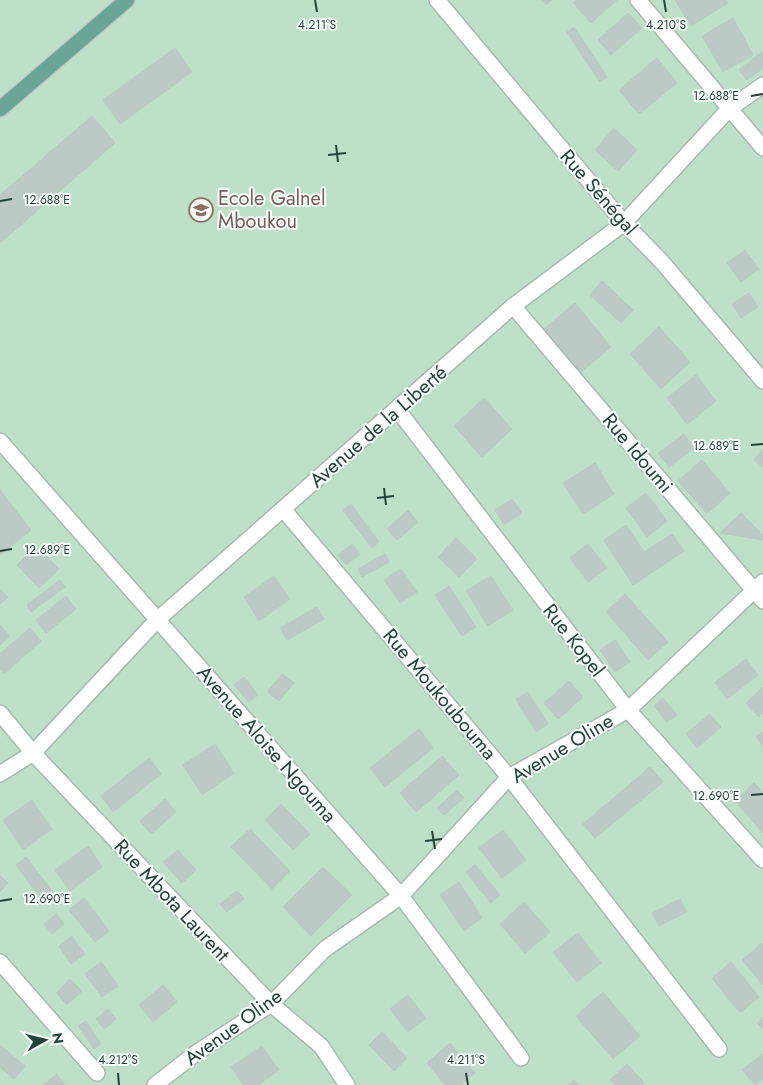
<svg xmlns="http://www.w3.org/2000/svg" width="763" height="1085" font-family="Jost,sans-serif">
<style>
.green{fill:#bfe0c8}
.building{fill:#bbcac4;stroke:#b8c9c2}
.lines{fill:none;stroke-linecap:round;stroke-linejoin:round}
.minor-casing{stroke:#a8b8b2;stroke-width:18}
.major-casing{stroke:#c2cac8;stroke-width:18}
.minor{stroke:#fff;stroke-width:15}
.major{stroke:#6aa596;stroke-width:15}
.ticks{fill:none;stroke:#24423a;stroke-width:2}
.labels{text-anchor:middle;stroke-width:4;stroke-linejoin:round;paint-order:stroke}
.street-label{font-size:20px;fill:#24423a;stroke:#f7fbf9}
.education-label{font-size:20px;fill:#785e54;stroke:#f7fbf9;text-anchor:start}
.ticks-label{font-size:12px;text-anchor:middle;fill:#24423a;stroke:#f7fbf9;stroke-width:4;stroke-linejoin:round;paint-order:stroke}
</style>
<rect width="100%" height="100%" fill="#e6efeb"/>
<rect class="green" x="0" y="0" width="763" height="1085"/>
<g class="building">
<polygon points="541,0 552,0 546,5"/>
<polygon points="577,0 617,0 591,23 573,3"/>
<polygon points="675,0 726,0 728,3 691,26"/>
<polygon points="628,13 642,28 611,55 598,40"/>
<polygon points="733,18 753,55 723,72 702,36"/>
<polygon points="574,27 607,77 600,82 567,32"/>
<polygon points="175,48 192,72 120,124 103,100"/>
<polygon points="763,51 763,68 747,80 739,70"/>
<polygon points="657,58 677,83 639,114 619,90"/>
<polygon points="92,116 115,143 0,243 0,195"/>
<polygon points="614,128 637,150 618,171 595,150"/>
<polygon points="745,250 759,269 741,282 727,263"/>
<polygon points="602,281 633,310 621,323 590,295"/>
<polygon points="749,293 758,307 741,318 732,304"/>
<polygon points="575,303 611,347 580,373 544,329"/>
<polygon points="659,327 690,362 661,389 630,354"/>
<polygon points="696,375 716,401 687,424 667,398"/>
<polygon points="484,398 512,429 482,457 454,426"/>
<polygon points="684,434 694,448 669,467 658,453"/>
<polygon points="763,449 763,467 754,460"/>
<polygon points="702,460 730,493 707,514 678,481"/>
<polygon points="595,463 614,494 583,514 563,483"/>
<polygon points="0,490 31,530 0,555"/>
<polygon points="646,493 667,521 647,537 626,508"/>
<polygon points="512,499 522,513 504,525 495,510"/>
<polygon points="351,504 379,542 372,548 343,510"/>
<polygon points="408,510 418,522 397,540 387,529"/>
<polygon points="741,513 763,535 763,540 720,533"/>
<polygon points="626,525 644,552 672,534 684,551 633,585 604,540"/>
<polygon points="456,538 477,559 459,577 438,557"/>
<polygon points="352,544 360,554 346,565 338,555"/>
<polygon points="588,544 607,568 588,582 570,558"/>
<polygon points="37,546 59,569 39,588 17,565"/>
<polygon points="385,554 389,562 362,577 358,569"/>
<polygon points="401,569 417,592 400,603 384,580"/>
<polygon points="274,576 290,599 259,621 244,597"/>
<polygon points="491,576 513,610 488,626 466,591"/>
<polygon points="60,580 65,587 31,612 27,605"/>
<polygon points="449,586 476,627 462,636 435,595"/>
<polygon points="0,589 8,597 0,604"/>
<polygon points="625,594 668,642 648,660 606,612"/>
<polygon points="66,596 76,609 46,633 36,620"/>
<polygon points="317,607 324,619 287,640 280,628"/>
<polygon points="0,625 10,636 0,645"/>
<polygon points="30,628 41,641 4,674 0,669 0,654"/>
<polygon points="615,640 630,662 615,672 600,650"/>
<polygon points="746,659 758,675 727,699 715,682"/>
<polygon points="282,674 294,683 279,701 267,692"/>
<polygon points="244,677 258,695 249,702 234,685"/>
<polygon points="569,681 583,697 558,719 544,703"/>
<polygon points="763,687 763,713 759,717 746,703"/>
<polygon points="528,692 548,724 536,732 516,699"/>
<polygon points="663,698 677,715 667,722 654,706"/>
<polygon points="710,714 721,727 697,748 686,734"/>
<polygon points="419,729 433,748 385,787 370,768"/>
<polygon points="763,732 763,747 756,736"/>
<polygon points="215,744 234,773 202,795 183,765"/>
<polygon points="442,756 459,775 416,812 400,793"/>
<polygon points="149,758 161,774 113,812 101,796"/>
<polygon points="650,767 663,782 595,838 583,824"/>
<polygon points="754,783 763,792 763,833 735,801"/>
<polygon points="457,790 464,798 444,815 437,808"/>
<polygon points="165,799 176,812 151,834 140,821"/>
<polygon points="32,800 52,829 23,850 3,820"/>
<polygon points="281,804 310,834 293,850 265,820"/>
<polygon points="250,829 290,871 272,889 231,847"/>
<polygon points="503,830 526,860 502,878 479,848"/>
<polygon points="88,846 102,867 70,891 55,870"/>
<polygon points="178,850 196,870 182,883 163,862"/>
<polygon points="26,857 56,896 45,904 16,865"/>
<polygon points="475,865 500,895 491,903 466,872"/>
<polygon points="323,867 352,895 311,936 283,907"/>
<polygon points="0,875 8,883 0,892"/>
<polygon points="459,882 482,918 464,931 440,895"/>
<polygon points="237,891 244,899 227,912 220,904"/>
<polygon points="84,898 109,931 95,942 69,910"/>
<polygon points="680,899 687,912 659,926 652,913"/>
<polygon points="524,902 550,932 525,953 500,924"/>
<polygon points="56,914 64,924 52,934 44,924"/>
<polygon points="578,933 601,963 577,982 553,952"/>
<polygon points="72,936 85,954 71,964 59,946"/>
<polygon points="762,943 763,944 763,985 742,960"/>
<polygon points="101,962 118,986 102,997 85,974"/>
<polygon points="731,962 759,997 740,1013 712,978"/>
<polygon points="70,979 82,991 67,1005 56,993"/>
<polygon points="163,985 177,1002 153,1022 139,1005"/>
<polygon points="603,992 640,1036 613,1059 576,1016"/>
<polygon points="408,995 426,1018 408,1032 390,1009"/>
<polygon points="108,1009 116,1019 104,1029 96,1019"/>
<polygon points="763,1017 763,1029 757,1023"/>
<polygon points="86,1021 101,1044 94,1049 78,1026"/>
<polygon points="382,1032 407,1058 394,1071 369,1045"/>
<polygon points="450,1043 475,1073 461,1085 445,1085 427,1063"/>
<polygon points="0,1045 25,1066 14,1079 0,1067"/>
<polygon points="262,1046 279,1070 258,1085 243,1085 231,1067"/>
<polygon points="763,1054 763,1079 755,1085 742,1070"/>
<polygon points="627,1064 644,1083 641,1085 615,1085 610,1080"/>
<polygon points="57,1074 65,1085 43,1085"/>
<polygon points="574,1080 578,1085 568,1085"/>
</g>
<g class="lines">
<g class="minor-casing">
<g id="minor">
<polyline points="437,0 624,223 662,262 763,381"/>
<polyline points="638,0 763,148"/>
<polyline points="513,306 763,601"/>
<polyline points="397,409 628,710 763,860"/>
<polyline points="0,441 401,896 521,1058"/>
<polyline points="283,509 509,777 719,1049"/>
<polyline points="0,713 33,753 271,1004 321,1046 347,1085"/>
<polyline points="0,774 33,753 157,620 513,306 624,223 729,109 763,85"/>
<polyline points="0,962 97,1073"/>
<polyline points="155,1085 196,1053 271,1004 325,949 401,896 509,777 628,710 763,582"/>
</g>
</g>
<g class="major-casing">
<polyline id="major" points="0,109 127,0"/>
</g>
<use href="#minor" class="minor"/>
<use href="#major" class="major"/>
</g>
<path class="ticks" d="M315,0L317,12M664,0L666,12M751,96L763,94M336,145L338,162M328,155L346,153M0,201L12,199M751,445L763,444M384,488L386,505M377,498L394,496M0,551L12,549M751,795L763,794M432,831L435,849M425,841L442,839M0,901L12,899M118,1073L119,1085M466,1073L468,1085"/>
<defs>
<g id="school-ring" transform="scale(1.25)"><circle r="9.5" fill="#f7fbf9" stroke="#8d6e63" stroke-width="1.5"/><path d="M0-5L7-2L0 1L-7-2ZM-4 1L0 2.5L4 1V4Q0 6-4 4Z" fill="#8d6e63"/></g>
</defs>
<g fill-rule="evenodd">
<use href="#school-ring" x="201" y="210"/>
</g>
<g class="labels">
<g class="street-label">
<text transform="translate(599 192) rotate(49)" y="7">Rue Sénégal</text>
<text transform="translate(378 426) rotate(-41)" y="7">Avenue de la Liberté</text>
<text transform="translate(638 453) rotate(50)" y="7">Rue Idoumi</text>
<text transform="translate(574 640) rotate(52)" y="7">Rue Kopel</text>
<text transform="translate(440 694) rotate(50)" y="7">Rue Moukoubouma</text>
<text transform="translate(267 744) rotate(49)" y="7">Avenue Aloise Ngouma</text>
<text transform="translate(562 748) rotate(-31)" y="7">Avenue Oline</text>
<text transform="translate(172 900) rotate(47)" y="7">Rue Mbota Laurent</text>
<text transform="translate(233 1027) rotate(-36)" y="7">Avenue Oline</text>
</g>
<g class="education-label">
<text x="218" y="205">Ecole Galnel<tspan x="218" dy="23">Mboukou</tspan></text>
</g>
</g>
<g class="ticks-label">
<text x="317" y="29">4.211°S</text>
<text x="666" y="29">4.210°S</text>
<text x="716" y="100">12.688°E</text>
<text x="47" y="204">12.688°E</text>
<text x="716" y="450">12.689°E</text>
<text x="47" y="554">12.689°E</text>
<text x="716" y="800">12.690°E</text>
<text x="47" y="903">12.690°E</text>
<text x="118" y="1064">4.212°S</text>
<text x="466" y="1064">4.211°S</text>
</g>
<g transform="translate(45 1040) rotate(82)" stroke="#f7fbf9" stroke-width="4" paint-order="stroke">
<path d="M0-4L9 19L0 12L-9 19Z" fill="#24423a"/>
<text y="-8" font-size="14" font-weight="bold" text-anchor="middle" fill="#24423a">N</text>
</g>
</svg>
